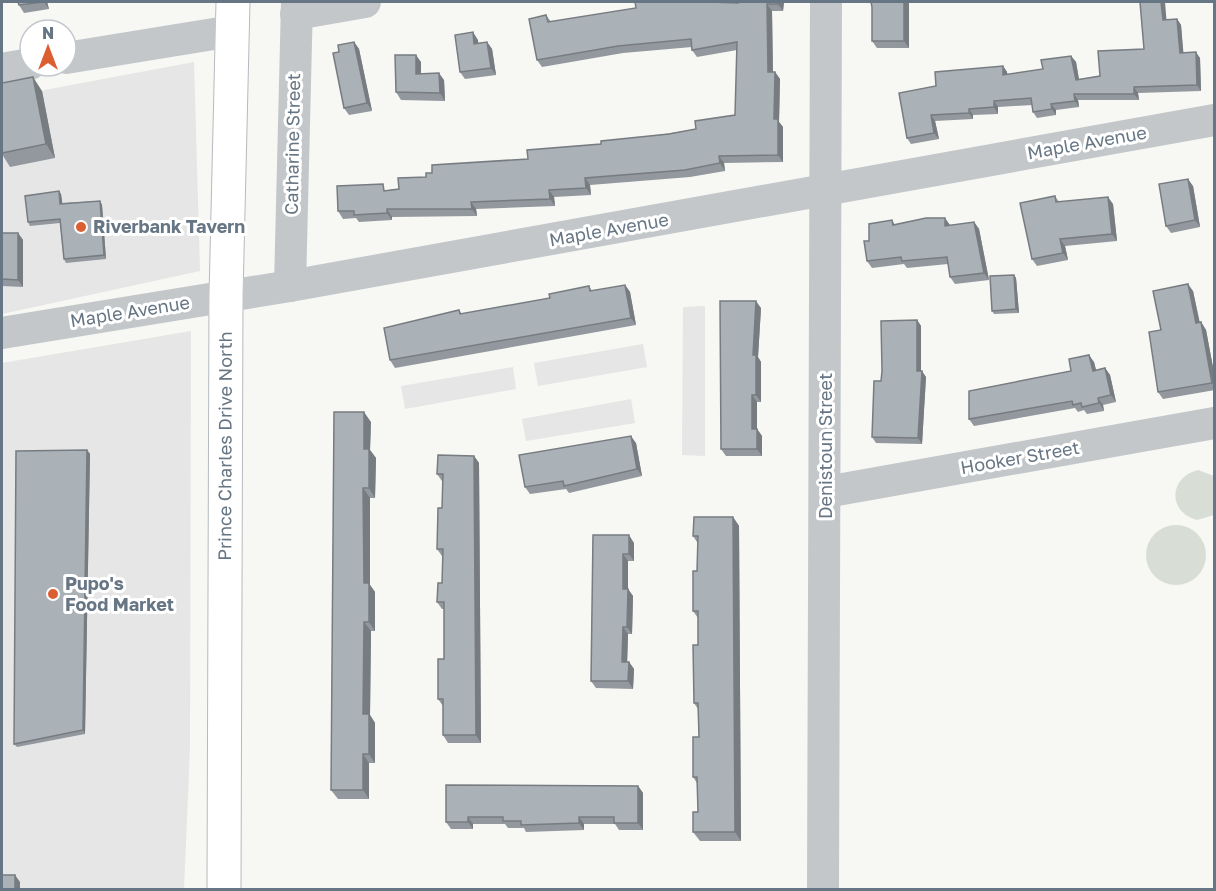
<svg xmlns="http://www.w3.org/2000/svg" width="1216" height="891" font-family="'Golos Text',sans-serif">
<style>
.built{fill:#e5e6e5}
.green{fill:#d8ded5}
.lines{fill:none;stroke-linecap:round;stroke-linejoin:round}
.major-casing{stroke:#b6babe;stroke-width:35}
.minor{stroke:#c3c7ca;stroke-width:32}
.major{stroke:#fff;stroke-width:33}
.wall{fill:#92989d}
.shaded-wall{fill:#777c80}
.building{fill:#aab1b7;stroke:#777c80;stroke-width:1.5}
.poi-dot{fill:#db5f31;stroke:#fff;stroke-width:2}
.labels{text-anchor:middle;stroke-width:6;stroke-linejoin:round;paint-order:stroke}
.street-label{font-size:18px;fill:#677684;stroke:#fff}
.poi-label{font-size:18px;font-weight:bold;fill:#677684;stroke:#fff;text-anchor:start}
</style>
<rect width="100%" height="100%" fill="#f7f7f4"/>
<g class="built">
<polygon points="194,62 200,271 2,314 2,98"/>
<polygon points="705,306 705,456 682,455 683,307"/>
<polygon points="191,331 190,748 184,889 2,890 2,363"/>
<polygon points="643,344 647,367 538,386 534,363"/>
<polygon points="513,367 516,389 405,409 401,386"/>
<polygon points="631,399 635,423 526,441 522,419"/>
</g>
<g class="green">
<path d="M1198,470L1214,476V515L1197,520C1167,512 1169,477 1198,470Z"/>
<circle cx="1176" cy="555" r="30"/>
</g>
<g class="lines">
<g class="major-casing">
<g id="major">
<path id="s1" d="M224,890L226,296L233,2"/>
</g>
</g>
<g class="minor">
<polyline points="296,14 365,2"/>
<polyline points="66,58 232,31"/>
<polyline points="2,69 30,64"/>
<polyline points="290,286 297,2"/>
<polyline points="2,333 290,286 1214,120"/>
<polyline points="826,492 1214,423"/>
<polyline points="823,890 826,2"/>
</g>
<use href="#major" class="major"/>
</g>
<g class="wall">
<polygon points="18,2 47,2 49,9 24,13 19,5"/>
<polygon points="784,2 783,11 772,11 773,72 775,72 780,79 779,122 783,127 783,162 724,163 725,171 690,177 590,185 591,195 554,197 555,206 476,209 477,216 392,217 392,220 359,222 356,218 343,219 338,211 388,190 399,189 426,177 432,173 528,159 601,144 696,129 735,115 737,50 697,57 692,50 692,47 623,53 542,67 537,60 546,15 551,22 738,3"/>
<polygon points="909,2 909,48 877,48 872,41 872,7"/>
<polygon points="1177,19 1181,25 1183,53 1200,58 1201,91 1138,93 1139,100 1078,100 1079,107 1056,110 1056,115 1037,118 1033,112 1032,105 998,107 998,114 973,115 973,119 935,121 939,139 911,144 907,138 936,86 1003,66 1007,72 1007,75 1043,69 1071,56 1076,62 1079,79 1100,76 1144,49 1166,20"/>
<polygon points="478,40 478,43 487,42 492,49 496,75 465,79 460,72"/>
<polygon points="354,42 359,49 372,111 349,115 344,108 339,52"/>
<polygon points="421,62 421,73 444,80 445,101 401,100 396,92"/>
<polygon points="2,88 42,91 55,158 10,167 2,154"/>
<polygon points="1193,186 1200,227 1171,233 1166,226"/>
<polygon points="59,191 61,194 62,203 100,201 102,205 106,259 66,263 64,259 60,223 30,226 28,222"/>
<polygon points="1055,196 1059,202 1113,204 1117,241 1065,246 1068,260 1037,266 1032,259"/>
<polygon points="892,220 895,225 950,225 974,222 979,229 989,280 955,284 950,277 948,264 907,268 904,264 872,268 867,261 869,241"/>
<polygon points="2,233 18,233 23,240 23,287 2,286"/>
<polygon points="1014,275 1016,278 1019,313 994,314 992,311"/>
<polygon points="625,285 630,292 636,325 395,368 390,360 459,310 462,314 550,298 589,286 592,291"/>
<polygon points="1193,291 1200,323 1201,322 1206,330 1215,378 1215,390 1163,399 1158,392 1161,330"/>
<polygon points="761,308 758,357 761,362 761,402 757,402 757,429 762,436 762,456 726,456 721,449"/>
<polygon points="917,320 921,326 921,371 926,377 922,444 876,443 872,437 881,381"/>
<polygon points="1094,362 1096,370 1105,368 1110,375 1116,402 1103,405 1104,411 1087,414 1084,410 1078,412 1075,408 974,426 969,419 1071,371"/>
<polygon points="371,422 370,450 376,458 375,498 370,498 370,585 375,592 375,631 371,631 370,715 375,723 375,763 369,763 369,799 338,799 331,790"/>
<polygon points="636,443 642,476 569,493 566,489 530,494 525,487"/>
<polygon points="87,450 90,454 85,734 17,747 14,744"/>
<polygon points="474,456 479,463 481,743 448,743 443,735 443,706 438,699 444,659 444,609 442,609 437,602 442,583 442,556 437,549 442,508 442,481 437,474"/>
<polygon points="733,517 739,526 741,841 700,841 693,832 698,812 697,783 693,777 699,737 698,709 694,703 698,645 698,618 693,611 697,571 697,542 693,536"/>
<polygon points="593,535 634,543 634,561 628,561 628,589 633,596 632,634 628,634 627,662 629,662 634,669 633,689 596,688 591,681"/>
<polygon points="446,785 638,786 643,793 643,830 619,830 615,824 584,824 584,830 526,832 524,828 508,828 505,824 473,824 473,829 451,829 446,822"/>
</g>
<g class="shaded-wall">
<polygon points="44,2 47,2 49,9"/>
<polygon points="778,2 784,2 783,11 778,4"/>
<polygon points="904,2 909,2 909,48 904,41"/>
<polygon points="1161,2 1165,2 1167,26 1163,20"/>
<polygon points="767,4 772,11 773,79 768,72"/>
<polygon points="1177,19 1181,25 1184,59 1180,53"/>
<polygon points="473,32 478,40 479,51 474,44"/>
<polygon points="354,42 359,49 372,111 367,103"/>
<polygon points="487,42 492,49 496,75 491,68"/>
<polygon points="1196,52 1200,58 1201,91 1197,85"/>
<polygon points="416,55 421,62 421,81 416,74"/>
<polygon points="1071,56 1076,62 1080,86 1076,80"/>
<polygon points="1003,66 1007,72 1008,81 1003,75"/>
<polygon points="775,72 780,79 779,122 783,127 783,162 778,155 774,119"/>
<polygon points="439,73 444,80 445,101 440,93"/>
<polygon points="33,77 42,91 55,158 46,144"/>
<polygon points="1134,87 1138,93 1139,100 1134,94"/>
<polygon points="1074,94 1078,100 1079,107 1075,101"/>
<polygon points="994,101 998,107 998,114 994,107"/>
<polygon points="1051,104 1056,110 1056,115 1052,109"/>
<polygon points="969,109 973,115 973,119 969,113"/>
<polygon points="931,115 935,121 939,139 934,133"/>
<polygon points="719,156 724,163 725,171 720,163"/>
<polygon points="585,178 590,185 591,195 586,188"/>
<polygon points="1188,179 1193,186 1200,227 1195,220"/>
<polygon points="549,190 554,197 555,206 550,199"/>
<polygon points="59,191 61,194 63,207 60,204"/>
<polygon points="1108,197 1113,204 1117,241 1112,234"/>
<polygon points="100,201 102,205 106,259 104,255"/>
<polygon points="471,202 476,209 477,216 472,209"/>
<polygon points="387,209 392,217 392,220 387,213"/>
<polygon points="945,218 950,225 945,226"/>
<polygon points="974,222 979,229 989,280 984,273"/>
<polygon points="18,233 23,240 23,287 18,280"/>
<polygon points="1060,239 1065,246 1068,260 1063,253"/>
<polygon points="1014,275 1016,278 1019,313 1016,309"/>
<polygon points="1188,284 1193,291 1201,330 1196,323"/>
<polygon points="625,285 630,292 636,325 631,318"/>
<polygon points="756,301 761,308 758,357 761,362 761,402 756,395 753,355"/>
<polygon points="917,320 921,326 921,377 917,371"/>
<polygon points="1201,322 1206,330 1215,378 1215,387 1212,383"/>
<polygon points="1089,355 1094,362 1098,378 1093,371"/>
<polygon points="1105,368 1110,375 1116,402 1111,395"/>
<polygon points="922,371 926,377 922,444 918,438"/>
<polygon points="752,395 757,402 757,436 752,429"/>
<polygon points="1098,398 1103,405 1104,411 1099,403"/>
<polygon points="364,412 371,422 370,450 376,458 375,498 369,488 364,449"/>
<polygon points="757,429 762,436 762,456 757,449"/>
<polygon points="631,436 636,443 642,476 637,469"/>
<polygon points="87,450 90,454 85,734 83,730"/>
<polygon points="474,456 479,463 481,743 476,735"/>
<polygon points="363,488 370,498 370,585 375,592 375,631 369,622 364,583"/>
<polygon points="733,517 739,526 741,841 735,832"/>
<polygon points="629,535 634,543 634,561 629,554"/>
<polygon points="623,554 628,561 628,589 633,596 632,634 627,627 623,589"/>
<polygon points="364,622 371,631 370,715 375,723 375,763 369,754 363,714"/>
<polygon points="623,627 628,634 627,669 622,662"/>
<polygon points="629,662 634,669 633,689 628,681"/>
<polygon points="363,754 369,763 369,799 363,790"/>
<polygon points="638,786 643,793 643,830 638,823"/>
<polygon points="468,817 473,824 473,829 468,822"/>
<polygon points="579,817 584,824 584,830 579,823"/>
<polygon points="15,875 20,882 20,890 15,890"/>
</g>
<g class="building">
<polygon points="18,2 43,2 19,5"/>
<polygon points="635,2 710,2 738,3 738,2 778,2 778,4 767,4 768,72 775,72 774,119 778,119 778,155 719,156 720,163 685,170 585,178 586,188 549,190 550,199 471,202 472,209 387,209 387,213 354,215 354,211 338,211 337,186 383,184 384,191 399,189 398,178 426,177 426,173 432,173 432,165 528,159 527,150 601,144 601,141 669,134 696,129 695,121 735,115 737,42 692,50 691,39 618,46 537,60 529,19 546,15 548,22 636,8"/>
<polygon points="871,2 904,2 904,41 872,41 872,7"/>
<polygon points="1140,2 1161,2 1163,20 1177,19 1180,53 1196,52 1197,85 1134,87 1134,94 1074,94 1075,101 1051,104 1052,109 1033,112 1031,98 994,101 994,107 969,109 969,113 931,115 934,133 907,138 899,93 936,86 935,72 1003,66 1003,75 1043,69 1041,60 1071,56 1076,80 1100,76 1098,51 1144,49"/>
<polygon points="473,32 474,44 487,42 491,68 460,72 455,35"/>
<polygon points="354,42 367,103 344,108 333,53 339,52 338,45"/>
<polygon points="395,55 416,55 416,74 439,73 440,93 396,92"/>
<polygon points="33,77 46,144 2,153 2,83"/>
<polygon points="1188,179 1195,220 1166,226 1159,184"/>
<polygon points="59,191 60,204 100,201 104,255 64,259 60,219 28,222 25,196"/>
<polygon points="1055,196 1056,202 1108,197 1112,234 1060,239 1063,253 1032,259 1020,203"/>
<polygon points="926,218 945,218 945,226 974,222 984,273 950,277 947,257 902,261 901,257 867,261 864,241 869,241 869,224 892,220 893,225"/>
<polygon points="2,233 18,233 18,280 2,279"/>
<polygon points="1014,275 1016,309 992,311 990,276"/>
<polygon points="1188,284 1196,323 1201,322 1212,383 1158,392 1149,332 1161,330 1153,291"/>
<polygon points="625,285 631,318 390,360 384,328 459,310 460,314 550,298 549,294 589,286 590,291"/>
<polygon points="720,301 756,301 753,355 756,355 756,395 752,395 752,429 757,429 757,449 721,449"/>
<polygon points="917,320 917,371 922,371 918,438 872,437 874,381 881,381 882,371 881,321"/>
<polygon points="1089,355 1093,371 1105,368 1111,395 1098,398 1099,403 1082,407 1081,403 1073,405 1072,401 969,419 969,391 1071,371 1069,359"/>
<polygon points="334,412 364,412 364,449 369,449 369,488 363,488 364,583 369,583 369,622 364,622 363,714 369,714 369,754 363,754 363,790 331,790"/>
<polygon points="631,436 637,469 564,486 563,481 525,487 519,455"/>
<polygon points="87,450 83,730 14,744 16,451"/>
<polygon points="438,455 474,456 476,735 443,735 443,699 438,699 438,659 444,659 444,602 437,602 438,583 442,583 443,549 437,549 438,508 442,508 443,474 437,474"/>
<polygon points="694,517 733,517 735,832 693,832 693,812 698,812 697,777 693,777 693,737 699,737 698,703 694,703 693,645 698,645 698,611 693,611 693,571 697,571 698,536 693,536"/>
<polygon points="593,535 629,535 629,554 623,554 623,589 628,589 627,627 623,627 622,662 629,662 628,681 591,681"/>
<polygon points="446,785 638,786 638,823 614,823 614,817 579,817 579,823 521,825 521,821 503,821 503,817 468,817 468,822 446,822"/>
<rect x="2" y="875" width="13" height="15"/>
</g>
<g class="poi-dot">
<circle cx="81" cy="227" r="6"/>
<circle cx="53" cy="594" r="6"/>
</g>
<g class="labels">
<g class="street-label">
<text transform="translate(1087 143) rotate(-10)" y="6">Maple Avenue</text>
<text transform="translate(293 144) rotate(-89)" y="6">Catharine Street</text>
<text transform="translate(609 230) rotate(-10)" y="6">Maple Avenue</text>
<text transform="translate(130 312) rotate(-9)" y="6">Maple Avenue</text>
<text dy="6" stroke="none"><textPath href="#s1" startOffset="444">Prince Charles Drive North</textPath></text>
<text transform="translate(826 446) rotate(-90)" y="6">Denistoun Street</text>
<text transform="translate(1020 458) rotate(-10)" y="6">Hooker Street</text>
</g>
<g class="poi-label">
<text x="93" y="233">Riverbank Tavern</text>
<text x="65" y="590">Pupo's<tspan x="65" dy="21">Food Market</tspan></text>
</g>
</g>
<rect width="1216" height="891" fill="none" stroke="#677684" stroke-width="6"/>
<g transform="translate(48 48)"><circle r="28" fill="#ffffff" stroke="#c2c8ce" stroke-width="1.5"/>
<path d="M0-4.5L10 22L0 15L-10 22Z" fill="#db5f31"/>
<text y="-9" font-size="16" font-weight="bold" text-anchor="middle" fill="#677684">N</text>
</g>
</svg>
